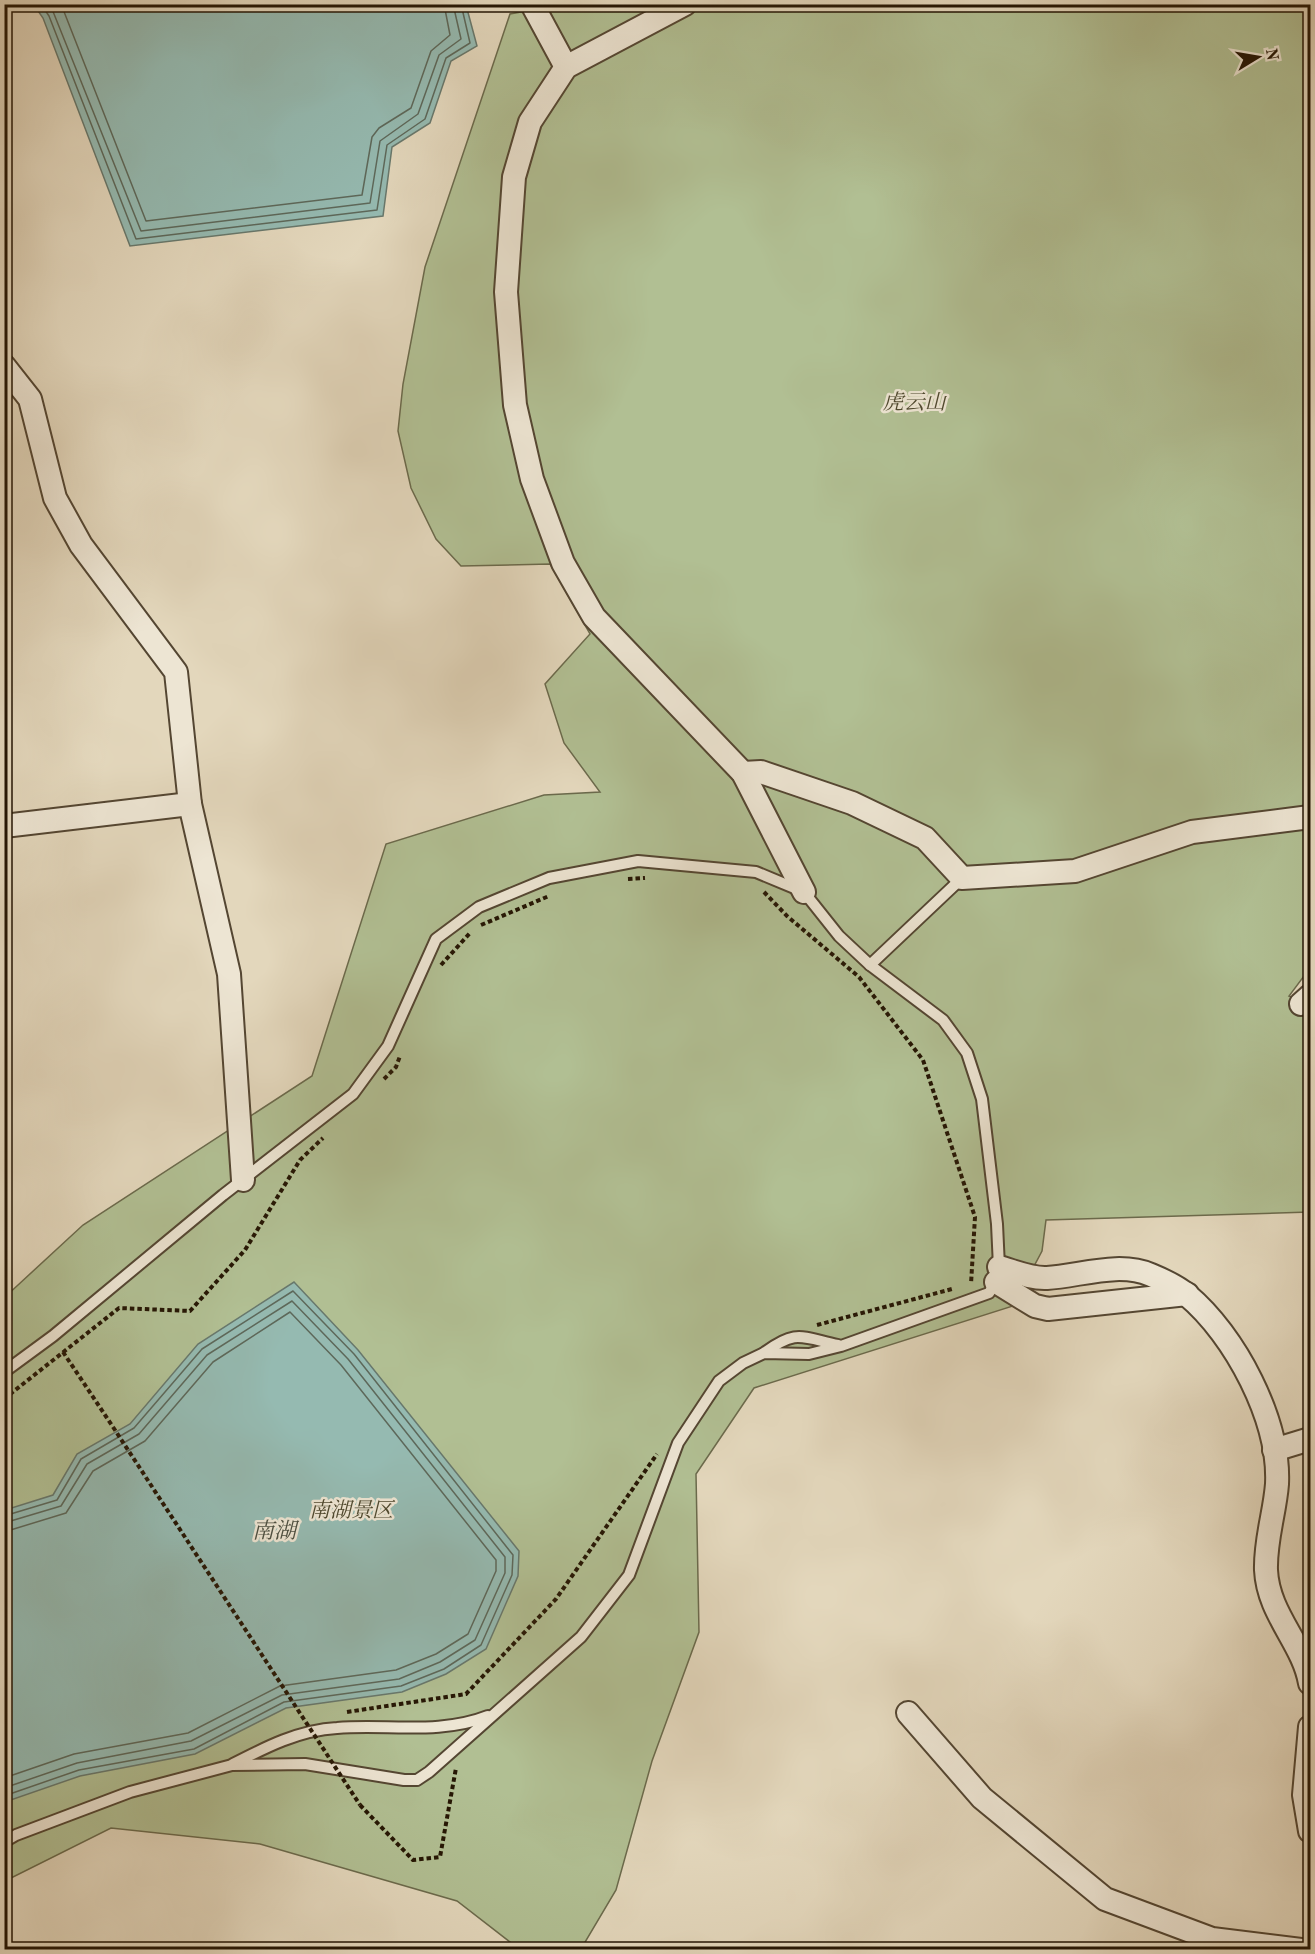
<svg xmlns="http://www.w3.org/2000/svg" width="1315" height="1954" font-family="'Old Standard TT','Noto Serif SC',serif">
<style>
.green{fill:#b1bf93;stroke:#6b6a4c;stroke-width:1.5}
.water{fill:#95bab1;stroke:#68786c;stroke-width:1.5}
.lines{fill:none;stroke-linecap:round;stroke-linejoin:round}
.shore{stroke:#5d685a;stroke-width:1.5}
.service-casing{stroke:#544632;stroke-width:14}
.minor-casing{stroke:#544632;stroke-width:26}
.path{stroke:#251604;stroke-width:4;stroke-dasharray:4.5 3;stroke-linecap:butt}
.service{stroke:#ede5d3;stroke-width:10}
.minor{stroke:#ede5d3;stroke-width:22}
.path-bridge{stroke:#251604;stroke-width:4;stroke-dasharray:4.5 3;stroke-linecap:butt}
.labels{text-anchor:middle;stroke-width:5;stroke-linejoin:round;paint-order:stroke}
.park-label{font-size:21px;font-style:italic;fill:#4f492f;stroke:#ede5d3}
.water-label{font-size:22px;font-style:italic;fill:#4c4f41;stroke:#ede5d3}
</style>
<rect width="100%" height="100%" fill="#e3d7bc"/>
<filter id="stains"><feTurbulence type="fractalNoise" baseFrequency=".00333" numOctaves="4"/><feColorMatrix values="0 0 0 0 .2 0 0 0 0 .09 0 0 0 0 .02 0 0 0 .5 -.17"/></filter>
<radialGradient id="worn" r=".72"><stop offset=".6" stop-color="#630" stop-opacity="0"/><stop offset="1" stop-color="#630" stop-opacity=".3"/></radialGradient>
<polygon class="green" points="564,4 1310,5 1310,968 1289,996 1310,1003 1310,1212 1046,1220 1042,1251 1013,1306 754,1388 696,1474 699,1632 652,1761 616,1890 581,1949 519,1949 457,1901 260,1844 111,1828 5,1881 5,1297 83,1225 312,1076 386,844 544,795 600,792 564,743 545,684 590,634 550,564 461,566 436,539 411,488 398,431 403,384 425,267 510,14"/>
<g class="water">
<polygon points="34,5 466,5 477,46 451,61 430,123 392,147 383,216 130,246 43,18"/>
<polygon points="294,1282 358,1350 519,1551 518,1576 486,1649 446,1674 402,1692 286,1708 195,1754 80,1776 5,1802 5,1510 53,1495 77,1454 130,1424 198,1344"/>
</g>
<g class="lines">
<g class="shore">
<polyline points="41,4 49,16 136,239 377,210 387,145 425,119 446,58 470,43 461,4"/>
<polyline points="50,4 141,231 370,203 380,141 418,114 439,55 461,39 453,4"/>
<polyline points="61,4 146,221 362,195 372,137 379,128 411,108 431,51 450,35 444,4"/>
<polyline points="4,1516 57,1500 81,1459 134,1428 202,1349 293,1291 354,1354 513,1555 512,1575 481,1645 444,1669 401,1686 284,1702 194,1749 79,1770 4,1796"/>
<polyline points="4,1523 61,1506 87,1464 139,1434 207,1355 292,1301 348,1359 505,1557 505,1573 475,1640 440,1662 399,1679 282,1695 191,1741 77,1763 4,1788"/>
<polyline points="4,1532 66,1513 93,1471 145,1441 213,1362 290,1312 341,1365 496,1560 496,1571 468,1634 436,1654 396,1670 280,1686 188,1733 74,1754 4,1778"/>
</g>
<g class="service-casing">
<g id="service">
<polyline points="870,965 962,878"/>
<path d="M764,1353C796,1329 801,1337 838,1345"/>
<polyline points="4,1372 53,1336 223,1195 353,1094 388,1046 436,939 479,907 549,878 638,861 756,872 804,892 839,936 870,965 943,1020 967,1053 982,1099 997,1224 999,1267 996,1282 989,1293 841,1346 809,1354 764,1353 743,1363 719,1381 678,1443 629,1575 581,1637 429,1772 417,1780 404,1780 305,1764 232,1765 130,1792 16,1835 4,1842"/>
<path d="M233,1764C266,1747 299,1730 337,1728C387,1724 440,1735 488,1716"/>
</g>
</g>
<g class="minor-casing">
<g id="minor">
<polyline points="532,4 566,67"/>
<polyline points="685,4 566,67 530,122 514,177 506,292 515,405 532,479 563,563 594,617 743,773 804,892"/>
<polyline points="4,366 30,399 55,498 81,545 176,672 190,804 229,974 243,1180"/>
<polyline points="743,773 761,772 852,803 925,838 962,878 1075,871 1192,832 1310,817"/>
<polyline points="4,826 190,804"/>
<polyline points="1301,1004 1310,996"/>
<path d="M999,1267C1013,1271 1032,1279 1047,1278C1080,1276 1119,1261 1151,1275C1163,1280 1178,1287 1187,1295C1235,1335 1280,1420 1277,1484C1275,1512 1265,1540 1266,1570C1268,1614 1303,1643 1310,1683"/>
<polyline points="996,1282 1035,1306 1048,1309 1187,1294"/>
<polyline points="1274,1450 1310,1439"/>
<polyline points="908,1713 982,1798 1105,1899 1212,1939 1301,1950"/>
<polyline points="1310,1727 1304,1795 1310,1831"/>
</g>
</g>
<g class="path">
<polyline points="628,879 645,878"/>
<polyline points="764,892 787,916 859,977 923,1060 975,1217 971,1284"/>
<polyline points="481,925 549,896"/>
<polyline points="441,965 470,933"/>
<polyline points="384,1079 396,1067 400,1056"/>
<polyline points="817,1325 952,1289"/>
<polyline points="63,1352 113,1427"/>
<polyline points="4,1399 119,1308 190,1311 245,1250 300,1160 323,1138"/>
<polyline points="347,1712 466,1694 556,1599 657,1454"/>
<polyline points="360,1805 413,1860 440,1857 456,1768"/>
</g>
<use href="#service" class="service"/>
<use href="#minor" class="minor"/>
<polyline class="path-bridge" points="113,1427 360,1805"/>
</g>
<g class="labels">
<g class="park-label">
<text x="914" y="409">虎云山</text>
<text x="351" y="1517">南湖景区</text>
</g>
<g class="water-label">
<text x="274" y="1538">南湖</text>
</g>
</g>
<rect width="1315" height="1954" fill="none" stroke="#e3d7bc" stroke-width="24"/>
<rect x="6" y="6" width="1303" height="1942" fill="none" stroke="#251604" stroke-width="3"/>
<rect x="12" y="12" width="1291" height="1930" fill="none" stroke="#251604" stroke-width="1.5"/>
<g transform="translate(1258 57) rotate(79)" stroke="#ede5d3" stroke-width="4.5" paint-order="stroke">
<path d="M0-4.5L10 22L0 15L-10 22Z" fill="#251604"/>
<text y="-9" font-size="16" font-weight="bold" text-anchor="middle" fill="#251604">N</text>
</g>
<rect width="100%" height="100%" filter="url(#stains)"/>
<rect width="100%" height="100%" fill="url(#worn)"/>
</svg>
